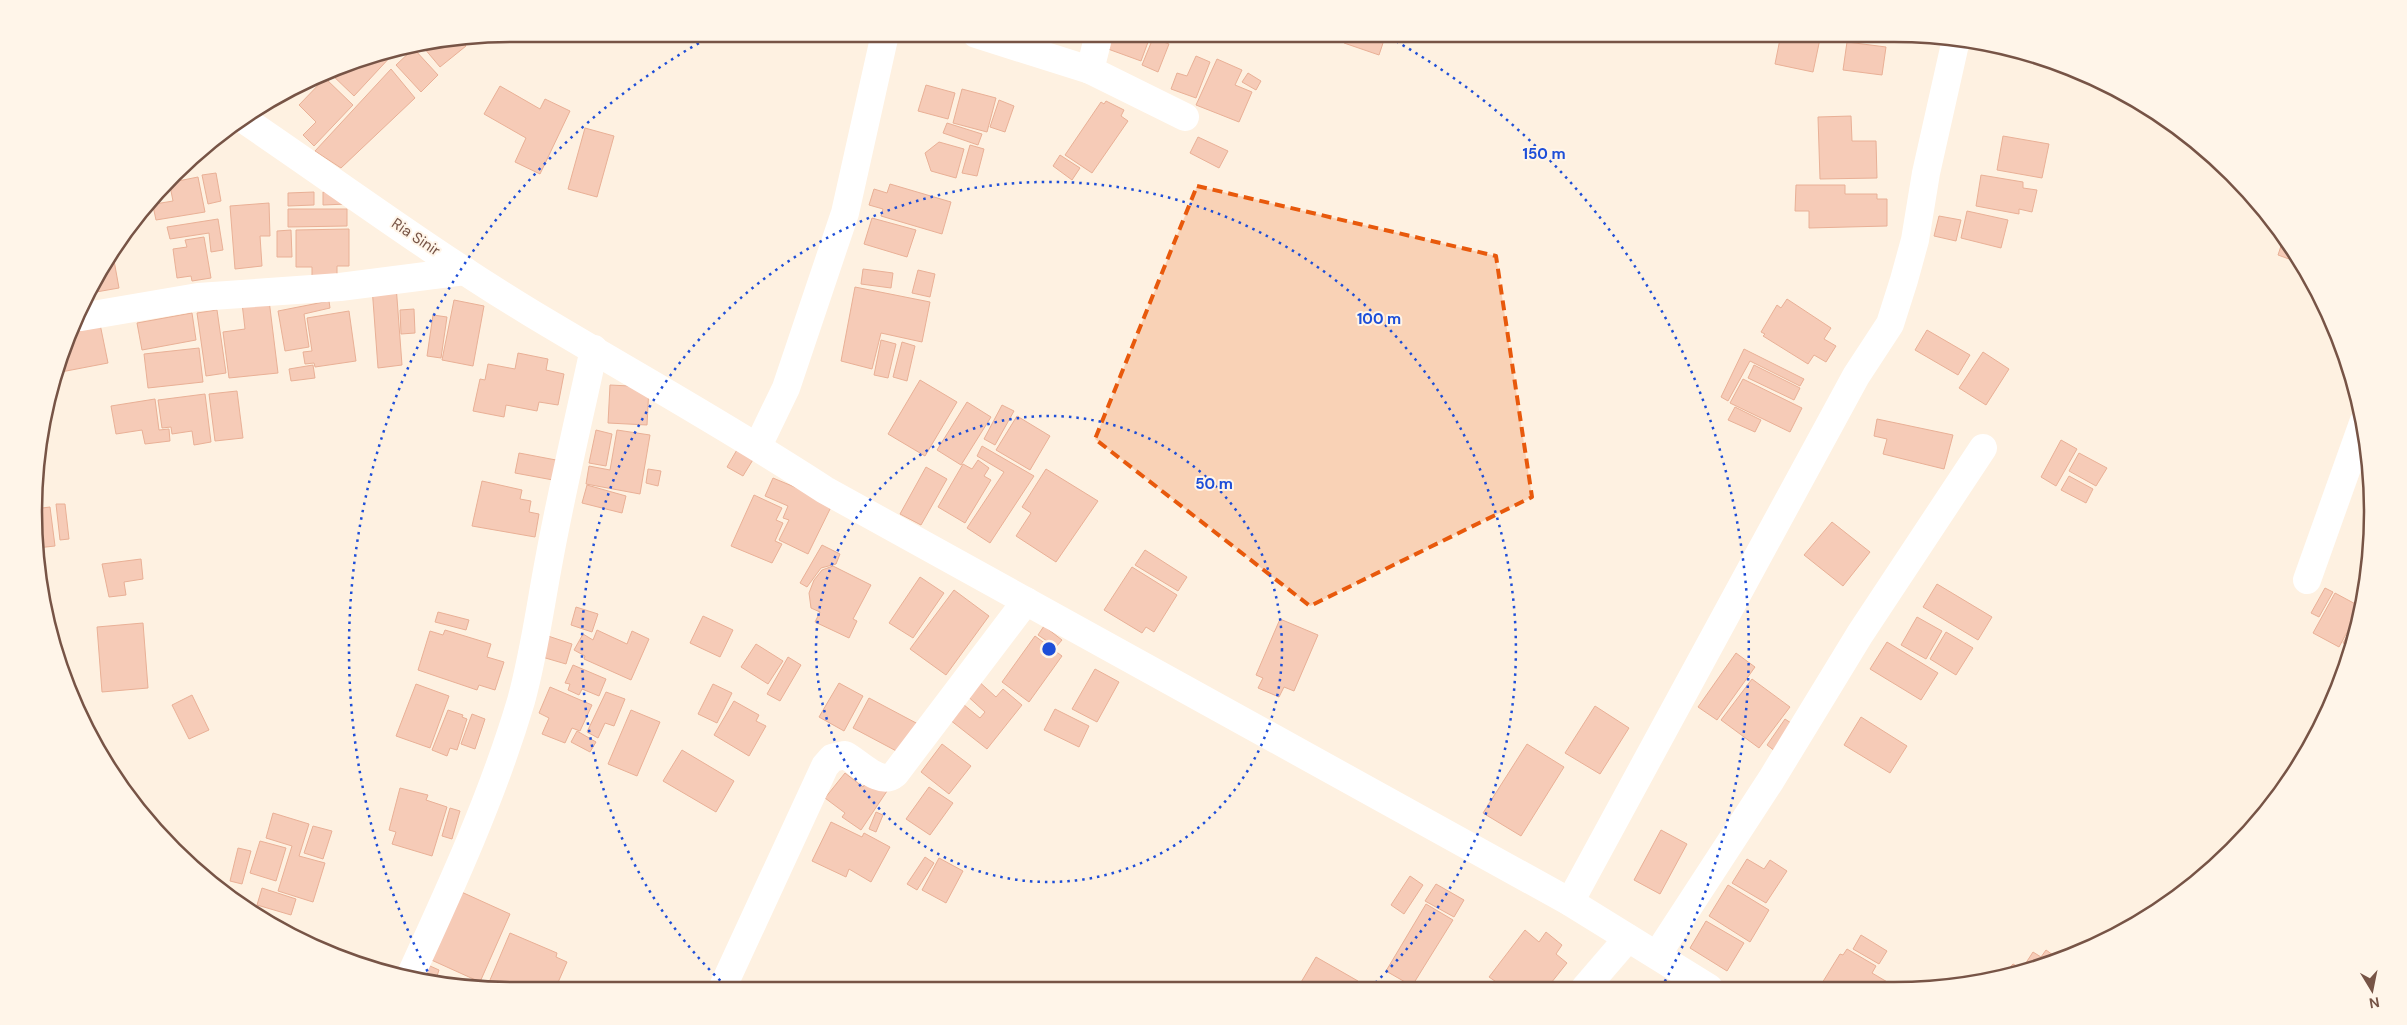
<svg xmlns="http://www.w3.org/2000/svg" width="2407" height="1025" font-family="'DM Sans',sans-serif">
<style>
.building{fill:#f6cbb7;stroke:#e9b096}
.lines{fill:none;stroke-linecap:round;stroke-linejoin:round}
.street{stroke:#fff;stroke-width:28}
.marked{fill:#e8590c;fill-opacity:0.2;stroke:#e8590c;stroke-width:4;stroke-dasharray:10 6;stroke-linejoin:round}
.ring{fill:none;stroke:#1d4ed8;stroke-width:2.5;stroke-dasharray:2.5 5}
.labels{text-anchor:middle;stroke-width:4;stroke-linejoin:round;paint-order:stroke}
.street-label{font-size:15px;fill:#775446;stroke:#fff5e9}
.rim{fill:none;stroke:#775446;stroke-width:2.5}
.centre{fill:#1d4ed8;stroke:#fff5e9;stroke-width:2.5}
.ring-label{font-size:15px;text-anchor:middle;font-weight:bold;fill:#1d4ed8;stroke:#fff5e9;stroke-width:4;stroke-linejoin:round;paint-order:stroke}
</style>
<rect width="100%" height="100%" fill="#fef1e1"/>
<g class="building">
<polygon points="1060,34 1086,34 1085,38"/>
<polygon points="1114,34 1151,34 1141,61 1108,49"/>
<polygon points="1347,34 1386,34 1379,55 1344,43"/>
<polygon points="1781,34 1821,34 1813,72 1775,64"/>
<polygon points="1153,38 1169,44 1158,72 1142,65"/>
<polygon points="463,42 466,46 440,67 424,48"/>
<polygon points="1847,42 1886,47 1882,75 1843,70"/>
<polygon points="412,50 415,50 438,75 421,92 396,65"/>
<polygon points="393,54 354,96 329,72 358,59"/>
<polygon points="1196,56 1210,62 1196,98 1171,89 1177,73 1187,76"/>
<polygon points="1217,59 1242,70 1235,85 1252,92 1239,122 1196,105"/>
<polygon points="391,69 415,98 341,168 315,151"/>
<polygon points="1248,73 1261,81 1256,90 1242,82"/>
<polygon points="325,78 353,105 314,146 303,135 316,122 299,105"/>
<polygon points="926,85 955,93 948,119 918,111"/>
<polygon points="500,86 540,109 545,99 570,111 540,174 515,162 526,138 484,114"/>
<polygon points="962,89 996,98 987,132 953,123"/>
<polygon points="999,100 1014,106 1005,132 990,127"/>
<polygon points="1106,101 1124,110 1121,116 1128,121 1092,173 1065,155 1101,102 1104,104"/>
<polygon points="1851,116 1852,141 1876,141 1877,178 1820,179 1818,117"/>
<polygon points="947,123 982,134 978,145 943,133"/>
<polygon points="585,128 614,136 597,197 568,189"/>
<polygon points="2003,136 2049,144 2042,178 1997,170"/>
<polygon points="1198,137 1228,151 1219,168 1190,153"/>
<polygon points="939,142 964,149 956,178 931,171 925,153"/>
<polygon points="970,145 984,149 977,176 962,173"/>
<polygon points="1060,155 1080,168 1072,180 1053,166"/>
<polygon points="216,173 221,201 208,204 202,175"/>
<polygon points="1981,175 2023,182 2023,188 2037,190 2032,212 2019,209 2019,214 1976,206"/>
<polygon points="198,177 205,212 156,220 153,206 155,204 173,201 170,186 173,182"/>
<polygon points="890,184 951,202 942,234 881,216 883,209 869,205 874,189 887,193"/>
<polygon points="1796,185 1845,185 1845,194 1877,194 1877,199 1887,199 1887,226 1809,228 1809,211 1795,211"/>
<polygon points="314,192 314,205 288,206 288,193"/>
<polygon points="323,192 347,192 347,204 323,205"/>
<polygon points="269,203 270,236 260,236 262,266 235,269 230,206"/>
<polygon points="288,209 347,209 347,226 288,227"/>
<polygon points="1967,211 2008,220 2001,248 1961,238"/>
<polygon points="1939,216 1961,220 1956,241 1934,236"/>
<polygon points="872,218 916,230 907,257 864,244"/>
<polygon points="218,219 223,250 211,252 209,233 170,239 167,227"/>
<polygon points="349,229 349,266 337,266 337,280 312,281 312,267 296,267 296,230"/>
<polygon points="291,230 292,257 277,257 277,231"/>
<polygon points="204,237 211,278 192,281 191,276 177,278 173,249 187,247 185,240"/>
<polygon points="2284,237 2300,263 2278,255"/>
<polygon points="113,255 119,288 96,292 94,283 98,273"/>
<polygon points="863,269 893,273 891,288 861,284"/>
<polygon points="918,270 935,274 930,297 912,293"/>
<polygon points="396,285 402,365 378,368 372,287"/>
<polygon points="855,287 930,302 922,342 881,333 872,369 841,361"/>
<polygon points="1787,299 1831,328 1824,339 1836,346 1826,362 1814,355 1808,364 1763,336 1765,334 1761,332 1777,305 1781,308"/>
<polygon points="269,300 278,373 229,378 223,332 245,329 242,303"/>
<polygon points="454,300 484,306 473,366 442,360"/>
<polygon points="329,301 330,308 304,314 309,347 285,351 278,311"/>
<polygon points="414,309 415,333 401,334 400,310"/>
<polygon points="217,310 226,373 206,376 197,313"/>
<polygon points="349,311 356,361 315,367 314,363 305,364 303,352 312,351 307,318"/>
<polygon points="192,313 196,340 142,350 137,323"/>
<polygon points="433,315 447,317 441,358 427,356"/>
<polygon points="100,324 108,363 61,372 77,329"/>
<polygon points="1927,330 1970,355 1958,375 1915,350"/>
<polygon points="881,340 896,344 888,378 874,375"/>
<polygon points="902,342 915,346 907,381 893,377"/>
<polygon points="199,348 203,382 148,388 144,354"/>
<polygon points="1744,349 1804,379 1800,386 1750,361 1728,401 1721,397"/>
<polygon points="1983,352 2009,369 1986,405 1959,388"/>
<polygon points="518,353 548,359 546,370 564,374 558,405 539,402 537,411 506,405 504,417 473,411 480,379 485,380 488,364 515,369"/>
<polygon points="313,365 315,378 291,381 289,369"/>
<polygon points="1754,365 1800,388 1794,400 1748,378"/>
<polygon points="1743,379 1802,408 1790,432 1730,403"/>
<polygon points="920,380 957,402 925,456 888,434"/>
<polygon points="610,385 649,387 647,425 608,423"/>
<polygon points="237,391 243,438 215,441 209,394"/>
<polygon points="205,394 211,442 194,445 192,431 172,434 171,427 162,428 158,400"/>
<polygon points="155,399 159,430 169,429 170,441 145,444 142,430 116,434 111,406"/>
<polygon points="967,402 991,417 961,465 937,450"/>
<polygon points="1002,405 1014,411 995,445 984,439"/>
<polygon points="1735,407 1761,420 1755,432 1728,420"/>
<polygon points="1017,416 1050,436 1030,470 996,450"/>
<polygon points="1877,419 1953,435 1944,469 1883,454 1887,439 1874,436"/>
<polygon points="596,430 612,434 606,466 589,463"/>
<polygon points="617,430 650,435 640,494 586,484 589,466 610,470"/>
<polygon points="2061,440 2077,449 2056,486 2041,477"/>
<polygon points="982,446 1034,476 990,543 967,528 1004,472 977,456"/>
<polygon points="738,448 754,458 743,476 727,467"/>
<polygon points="519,453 556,460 553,480 515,473"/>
<polygon points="2079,453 2107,468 2096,486 2069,471"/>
<polygon points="978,460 989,468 984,476 991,480 965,523 938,507 963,464 972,469"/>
<polygon points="926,467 947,479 921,525 900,514"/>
<polygon points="648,469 661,471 658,486 646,483"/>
<polygon points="1046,469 1098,501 1056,562 1016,536 1031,513 1022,507"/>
<polygon points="2069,476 2093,489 2086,503 2061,490"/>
<polygon points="773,478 833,503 808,554 779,540 789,520 783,518 788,506 765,496"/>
<polygon points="482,481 522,490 520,499 531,501 529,512 539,514 535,537 472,526"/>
<polygon points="587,485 626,496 622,513 582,503"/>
<polygon points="754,495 782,508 776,520 783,523 775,541 782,544 772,563 731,546"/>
<polygon points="56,504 65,504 69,539 60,540"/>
<polygon points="50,507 55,546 37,548 34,509"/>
<polygon points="1832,522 1870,552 1843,586 1804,555"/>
<polygon points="822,545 840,554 836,564 821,568 807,587 800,583"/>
<polygon points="1145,550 1187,577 1178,591 1135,565"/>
<polygon points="141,559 143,579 124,582 126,595 109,597 102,564"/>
<polygon points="833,566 871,585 853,619 857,621 849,638 815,622 820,612 811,608 809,593 814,580 822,570"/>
<polygon points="1132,567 1177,595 1154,632 1146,627 1142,633 1104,610"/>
<polygon points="920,577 944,593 913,638 889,623"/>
<polygon points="1937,584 1992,617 1978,640 1923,607"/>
<polygon points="2325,588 2333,592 2319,617 2311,613"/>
<polygon points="954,590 989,616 946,675 910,649"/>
<polygon points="2335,593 2361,607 2339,647 2313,633"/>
<polygon points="576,607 598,614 592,632 571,625"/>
<polygon points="438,612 469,620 466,630 435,622"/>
<polygon points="703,616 733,630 720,657 690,643"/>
<polygon points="1917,617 1942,631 1926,659 1901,645"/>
<polygon points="1280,619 1318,635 1294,691 1284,687 1279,697 1258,688 1263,678 1256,675"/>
<polygon points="143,623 148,688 102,692 97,627"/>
<polygon points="2353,625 2357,627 2352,648 2343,643"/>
<polygon points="1044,626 1062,640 1056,647 1038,635"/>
<polygon points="445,630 491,644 487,657 504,662 495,690 479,685 477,690 418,670 430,631 443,635"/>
<polygon points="597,630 627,644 632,631 649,639 631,680 584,659 585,656 574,650 583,634 593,640"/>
<polygon points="1946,632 1973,648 1956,675 1930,659"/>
<polygon points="548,636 572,644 566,664 542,657"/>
<polygon points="1035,636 1062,656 1029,702 1002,682"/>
<polygon points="1887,642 1938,673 1921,700 1870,669"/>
<polygon points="756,644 783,661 768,684 741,667"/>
<polygon points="1736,653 1755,667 1717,720 1698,707"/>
<polygon points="788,657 801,665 780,701 767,694"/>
<polygon points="573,665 606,679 599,696 582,689 579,695 568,690 570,684 565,683"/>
<polygon points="1095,669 1119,682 1097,722 1072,709"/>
<polygon points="976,679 996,697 1003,689 1022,705 987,749 945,716 958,700 980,718 985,712 964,693"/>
<polygon points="1752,679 1790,707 1759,748 1721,720"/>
<polygon points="839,683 863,696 844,731 819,717"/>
<polygon points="416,684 449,696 430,748 396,736"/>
<polygon points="713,684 732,693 717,723 698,714"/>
<polygon points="550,687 592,705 580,731 572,728 565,743 542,734 549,718 539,713"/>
<polygon points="606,692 625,699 614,726 605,723 598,738 587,732"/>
<polygon points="192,695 209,730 189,739 172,705"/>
<polygon points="869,698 918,724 902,754 853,728"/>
<polygon points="734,701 759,715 756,721 766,726 749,756 714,735"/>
<polygon points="1595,706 1629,728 1600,774 1565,753"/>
<polygon points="1055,709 1089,726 1079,747 1044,730"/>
<polygon points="448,710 463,715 462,717 467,719 457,750 450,748 447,756 432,750"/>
<polygon points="631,710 660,722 637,776 608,764"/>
<polygon points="472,714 485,719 475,749 461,744"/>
<polygon points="1861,717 1907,746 1890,773 1844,745"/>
<polygon points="1785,719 1794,725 1775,751 1767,745"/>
<polygon points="577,731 596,742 590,752 571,742"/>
<polygon points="942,744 971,766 949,794 921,772"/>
<polygon points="1527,744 1564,767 1521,836 1483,813"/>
<polygon points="682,750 734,781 716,812 663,781"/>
<polygon points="845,773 863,787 868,779 887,791 861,830 842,817 845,813 825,798"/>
<polygon points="929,787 953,803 930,835 906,819"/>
<polygon points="400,788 428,795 426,800 447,807 432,856 392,844 396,832 389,830"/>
<polygon points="450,808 460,811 452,839 442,836"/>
<polygon points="876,812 883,815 876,832 869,829"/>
<polygon points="273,813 309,824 299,856 325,863 313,902 278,891 292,846 266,838"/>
<polygon points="831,822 862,837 864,833 890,847 871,882 849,869 846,877 812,861"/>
<polygon points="313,826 332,831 323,859 304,853"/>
<polygon points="1661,830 1687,844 1660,894 1634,880"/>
<polygon points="260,841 286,848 276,881 250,873"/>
<polygon points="238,848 251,851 242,884 230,881"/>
<polygon points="925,857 934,863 917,890 907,884"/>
<polygon points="939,858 963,871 946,903 922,890"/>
<polygon points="1747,859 1764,869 1770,860 1787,871 1766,903 1732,883"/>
<polygon points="1410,876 1423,885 1404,914 1391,905"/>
<polygon points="1436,884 1464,900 1454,917 1425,901"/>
<polygon points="1728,885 1769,910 1750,942 1709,916"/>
<polygon points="262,888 296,899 291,915 257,905"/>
<polygon points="457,890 510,914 480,982 427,958"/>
<polygon points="1426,904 1453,920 1412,986 1386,971"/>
<polygon points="1706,921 1744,943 1727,971 1690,948"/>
<polygon points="1525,930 1539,942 1546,932 1562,945 1556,954 1567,963 1547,988 1505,988 1489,977"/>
<polygon points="510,933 557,953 556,957 567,962 556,987 544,982 540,991 512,991 487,987"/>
<polygon points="1861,935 1887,951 1879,964 1853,949"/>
<polygon points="1847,949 1876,966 1872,973 1889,983 1886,987 1819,988 1840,954 1843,955"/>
<polygon points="2046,950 2060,960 2002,975 2013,964 2022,969 2033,952 2041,957"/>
<polygon points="1316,957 1358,981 1354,989 1297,989"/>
<polygon points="421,962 439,970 436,979 415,975"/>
<polygon points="1615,982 1626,988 1612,988"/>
</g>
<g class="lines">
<g class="street">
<polyline points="976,34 1090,70 1185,117"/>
<polyline points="1090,70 1099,34"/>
<path d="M243,119C339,184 432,253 531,313C629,372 729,427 825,490L1570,902L1709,988"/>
<polyline points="81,317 198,297 340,287 465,271"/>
<polyline points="758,446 786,388 845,213 885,34"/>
<polyline points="2307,580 2363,423"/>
<polyline points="1570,902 1856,376 1890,324 1904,280 1915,240 1926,173 1955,44"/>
<polyline points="1657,955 1771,780 1860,634 1983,448"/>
<path d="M411,974C452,885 493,795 521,701C534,654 540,607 549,560C562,489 579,419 594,349"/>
<polyline points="1585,988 1628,938"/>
<path d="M721,991L825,766L832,758L845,755C859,762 880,787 895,774L1026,601"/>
</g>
</g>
<path class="marked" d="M1197,186L1496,256L1532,497L1310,606L1095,439Z"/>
<g class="ring">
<circle cx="1049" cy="649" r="233"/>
<path d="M731 991A467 467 0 1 1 1370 988"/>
<path d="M431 978A700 700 0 0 1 715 34M1383 34A700 700 0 0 1 1664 983"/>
</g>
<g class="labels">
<g class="street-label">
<text transform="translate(416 237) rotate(34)" y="5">Ria Sinir</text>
</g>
</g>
<path d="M0 0H2407V1025H0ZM512 42H1894A470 470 0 0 1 2364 512V512A470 470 0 0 1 1894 982H512A470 470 0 0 1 42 512V512A470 470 0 0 1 512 42Z" fill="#fff5e9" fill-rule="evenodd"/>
<path class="rim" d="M512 42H1894A470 470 0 0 1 2364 512V512A470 470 0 0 1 1894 982H512A470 470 0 0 1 42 512V512A470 470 0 0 1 512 42Z"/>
<circle cx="1049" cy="649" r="8" class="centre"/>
<g class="ring-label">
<text x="1544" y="159">150 m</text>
<text x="1379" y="324">100 m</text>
<text x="1214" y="489">50 m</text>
</g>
<g transform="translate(2372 990) rotate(170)" stroke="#fff5e9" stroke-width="4" paint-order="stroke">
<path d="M0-4L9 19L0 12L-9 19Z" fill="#775446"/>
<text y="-8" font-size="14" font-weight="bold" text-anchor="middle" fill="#775446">N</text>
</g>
</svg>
